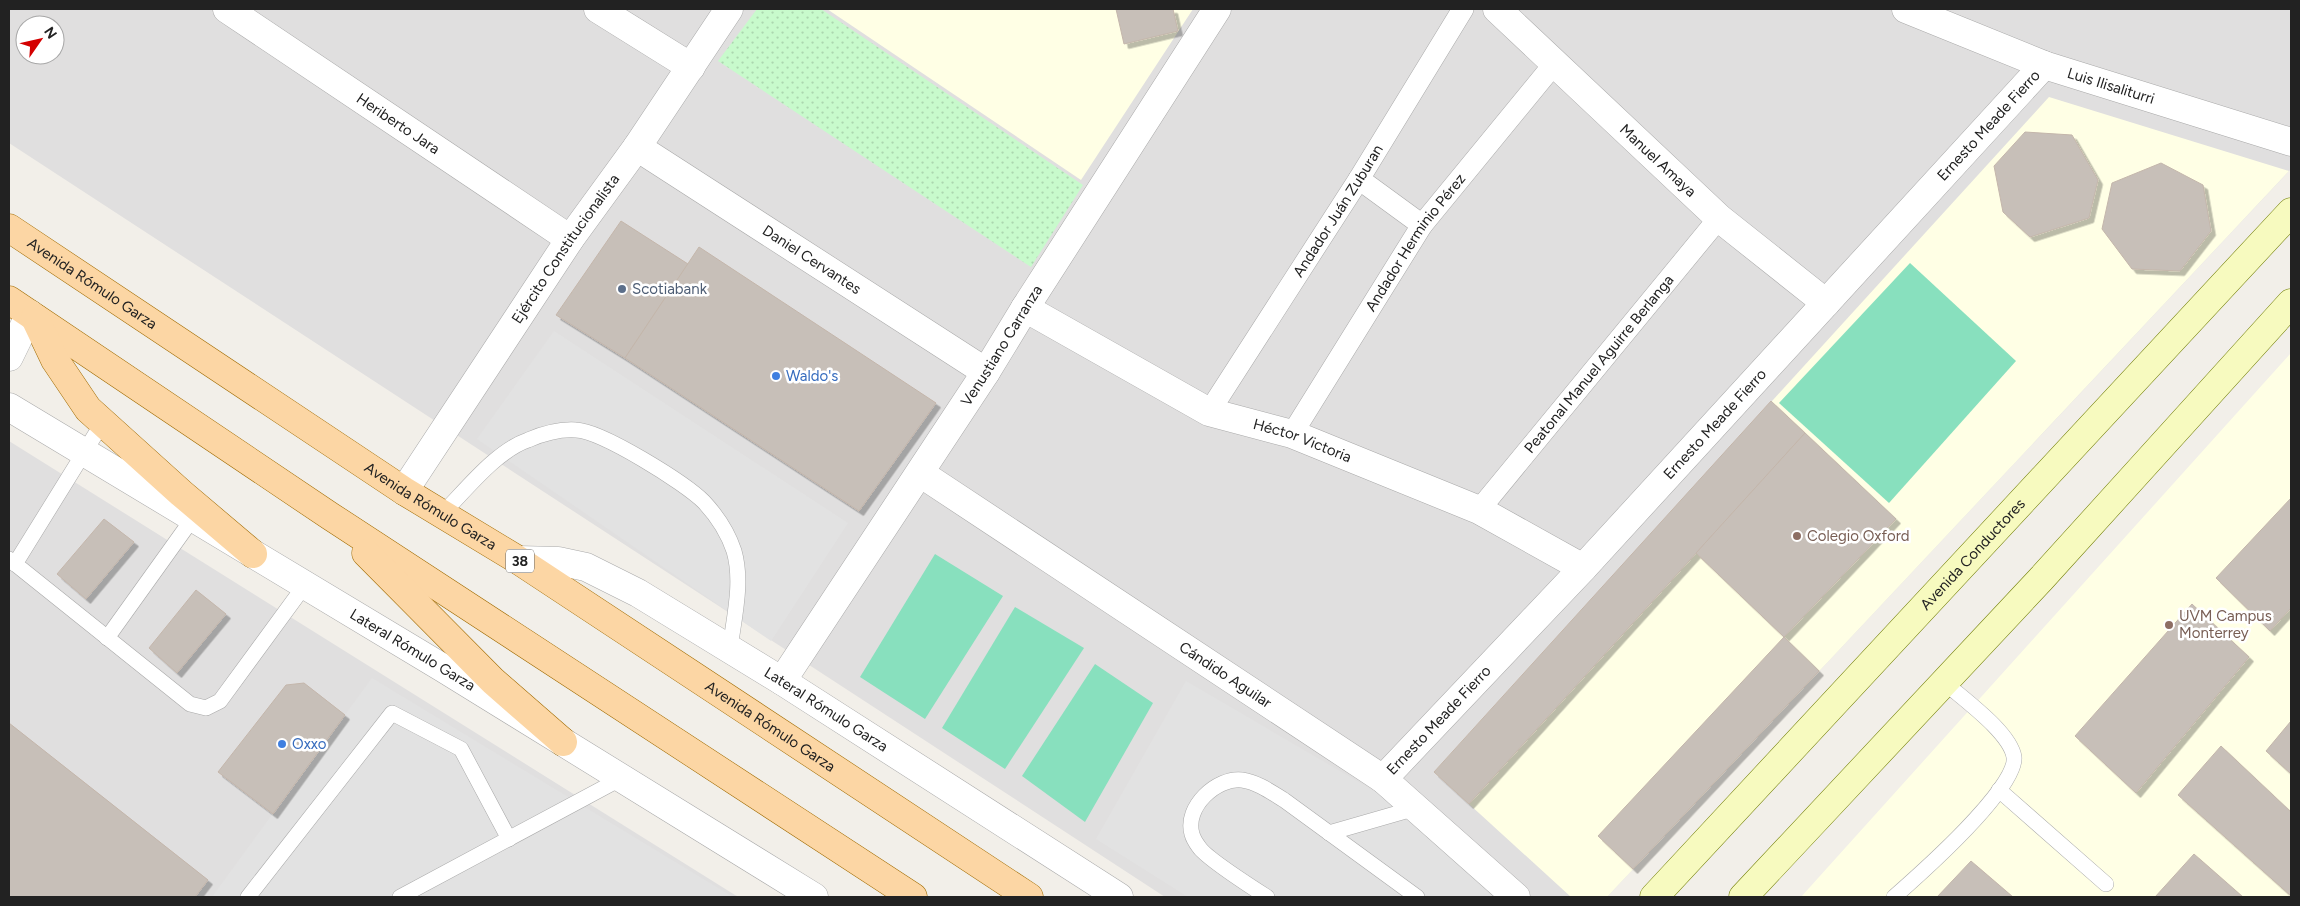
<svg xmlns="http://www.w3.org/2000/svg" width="2300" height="906" font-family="Figtree,sans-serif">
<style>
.residential{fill:#e0dfdf;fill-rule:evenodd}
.education{fill:#ffffe5}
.park{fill:url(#park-dots)}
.pitch{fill:#88e0be}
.parking{fill:#e2e2e2}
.building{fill:#c7bfb8;stroke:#c4b6ab;filter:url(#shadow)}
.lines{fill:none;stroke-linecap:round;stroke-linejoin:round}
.service-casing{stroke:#a9a9a9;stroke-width:16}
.pedestrian-casing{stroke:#a9a9a9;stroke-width:22}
.minor-casing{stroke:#a9a9a9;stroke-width:29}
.tertiary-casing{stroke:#a9a9a9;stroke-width:29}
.secondary-casing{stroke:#707d05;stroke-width:29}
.primary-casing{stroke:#a06b00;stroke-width:29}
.service{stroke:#fff;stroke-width:15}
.pedestrian{stroke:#fff;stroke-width:21}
.minor{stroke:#fff;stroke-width:28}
.tertiary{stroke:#fff;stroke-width:28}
.secondary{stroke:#f7fabf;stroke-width:28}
.primary{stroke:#fcd6a4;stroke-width:28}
.service-dot{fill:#5c6f8a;stroke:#fff;stroke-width:2}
.shop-dot{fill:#3f7fe0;stroke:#fff;stroke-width:2}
.education-dot{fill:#8d6e63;stroke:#fff;stroke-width:2}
.labels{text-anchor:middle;stroke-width:5;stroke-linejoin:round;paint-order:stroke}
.shield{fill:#fff;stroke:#646464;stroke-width:1}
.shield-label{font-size:14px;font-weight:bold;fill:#222}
.street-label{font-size:15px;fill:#222;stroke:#fff}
.service-label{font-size:15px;fill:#4e5e75;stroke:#fff;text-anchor:start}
.shop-label{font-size:15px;fill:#366cbe;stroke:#fff;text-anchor:start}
.education-label{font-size:15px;fill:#785e54;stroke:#fff;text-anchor:start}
</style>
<defs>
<pattern id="park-dots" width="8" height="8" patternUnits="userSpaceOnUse" patternTransform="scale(1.25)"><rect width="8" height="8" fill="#c8facc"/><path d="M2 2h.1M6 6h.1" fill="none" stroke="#acd6af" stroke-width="1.8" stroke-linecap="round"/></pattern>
<filter id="shadow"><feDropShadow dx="4.5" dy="4.5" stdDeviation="0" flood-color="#0004"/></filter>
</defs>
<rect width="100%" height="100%" fill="#f2efe9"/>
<g class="residential">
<path d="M9,9H2291V169L1607,897H1165L9,143ZM25,25H55V55H25Z"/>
<polygon points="9,441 735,895 739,897 9,897"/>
</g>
<g class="education">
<polygon points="827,9 1193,9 1081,180"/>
<polygon points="2049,97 2289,171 1607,897 1571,897 1434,772"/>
<polygon points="2291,353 2291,897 1801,897"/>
</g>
<polygon class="park" points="757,9 821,9 1083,185 1031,267 718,61"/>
<g class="pitch">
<polygon points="1910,263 2016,361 1889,503 1779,403"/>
<polygon points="935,554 1003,596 925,719 860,677"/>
<polygon points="1015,607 1084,648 1005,769 942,728"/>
<polygon points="1095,664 1153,703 1085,822 1022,776"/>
</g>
<g class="parking">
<polygon points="554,331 848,523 771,641 477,439"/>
<polygon points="372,678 733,897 212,897"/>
<polygon points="1186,681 1386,798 1494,897 1188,897 1096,839"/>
</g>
<g class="building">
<polygon points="1116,9 1173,9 1178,31 1124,44"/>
<polygon points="2025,132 2072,135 2098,180 2089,218 2030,237 2003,212 1994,166"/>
<polygon points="2161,163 2203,185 2211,231 2180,271 2132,269 2102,229 2112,183"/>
<polygon points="621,221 688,264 625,358 556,315"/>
<polygon points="699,247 936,403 859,511 625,358"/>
<polygon points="1771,401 1805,433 1469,804 1434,772"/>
<polygon points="1805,433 1896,519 1784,637 1696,553"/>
<polygon points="2291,498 2291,608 2270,631 2216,578"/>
<polygon points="104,519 134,542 86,599 57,574"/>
<polygon points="196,590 226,614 177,673 149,648"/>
<polygon points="2192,604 2249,657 2136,793 2075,736"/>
<polygon points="1784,637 1819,671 1633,869 1598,836"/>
<polygon points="304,683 345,715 273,814 218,772 286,685"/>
<polygon points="2291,721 2291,774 2266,751"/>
<polygon points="9,723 208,880 195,897 9,897"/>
<polygon points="2221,746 2291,812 2291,896 2178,795"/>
<polygon points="2194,854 2243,897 2155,897"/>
<polygon points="1971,861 2013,897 1937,897"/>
</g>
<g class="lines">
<g class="service-casing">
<g id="service">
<path d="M442,514C466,490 496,451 528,440C542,434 561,429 576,430C602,431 685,483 704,502C717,516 728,533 734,551C743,582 734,617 730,649"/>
<polyline points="9,559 190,704 206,708 220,701 305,585"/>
<polyline points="15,564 103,422"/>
<polyline points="107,638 193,518"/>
<polyline points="1999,790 2106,884"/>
<polyline points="1329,833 1416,808"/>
<polyline points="248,897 392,713 461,749 509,839"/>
<polyline points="400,897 622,778"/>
<path d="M1267,897C1253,888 1206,858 1199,847C1196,843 1193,838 1192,834C1184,807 1217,777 1242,780C1257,782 1271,792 1284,800L1417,897"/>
<path d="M1894,897C1919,875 2018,788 2014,757C2010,732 1963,699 1944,682"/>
</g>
</g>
<g class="pedestrian-casing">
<g id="pedestrian">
<polyline points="1359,179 1422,225"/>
<path id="s1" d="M1209,412L1359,179L1463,9"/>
<path id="s2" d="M1292,434L1422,225L1554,64"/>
<path id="s3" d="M1479,510L1719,218"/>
</g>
</g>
<g class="minor-casing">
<g id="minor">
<path id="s4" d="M227,9L570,239"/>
<polyline points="598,9 691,67"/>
<path id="s5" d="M1497,9L1719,218L1826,303"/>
<path id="s6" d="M1906,9L2044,65L2291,142"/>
<path id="s7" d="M637,147L986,372"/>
<path id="s8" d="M1025,308L1209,412L1292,434L1479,510L1583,568"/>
<polyline points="9,357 30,314"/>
<path id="s9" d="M920,473L1383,779L1516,897"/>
<path id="s10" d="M404,491L570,239L637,147L729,9"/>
<path id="s11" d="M782,681L986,372L1025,308L1217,9"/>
<path id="s12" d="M1383,779L1583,568L2044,65"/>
</g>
</g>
<g class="tertiary-casing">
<g id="tertiary">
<path id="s13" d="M9,407L443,668L814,897"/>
<path id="s14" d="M518,560L558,561L586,567L638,593L782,681L1119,897"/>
</g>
</g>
<g class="secondary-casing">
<g id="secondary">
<path id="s15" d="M1654,897L2291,212"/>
<polyline points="1743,897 2041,579 2291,303"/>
</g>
</g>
<g class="primary-casing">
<g id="primary">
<path id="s16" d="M9,228L404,491L518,560L1029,897"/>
<polyline points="9,300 330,516 913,897"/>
<polyline points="35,318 55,360 88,409 181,493 253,554"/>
<polyline points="366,553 493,681 563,742"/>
</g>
</g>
<use href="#service" class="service"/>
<use href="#pedestrian" class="pedestrian"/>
<use href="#minor" class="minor"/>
<use href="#tertiary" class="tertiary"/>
<use href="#secondary" class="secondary"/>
<use href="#primary" class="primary"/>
</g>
<circle class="service-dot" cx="622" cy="289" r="5"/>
<g class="shop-dot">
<circle cx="776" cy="376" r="5"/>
<circle cx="282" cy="744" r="5"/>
</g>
<g class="education-dot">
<circle cx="1797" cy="536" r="5"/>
<circle cx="2169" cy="625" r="5"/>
</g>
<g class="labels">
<rect class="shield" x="506" y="549.5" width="28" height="23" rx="4"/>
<g class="shield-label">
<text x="520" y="566">38</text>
</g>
<g class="street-label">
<text dy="5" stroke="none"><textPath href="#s6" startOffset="219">Luis Ilisaliturri</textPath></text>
<text dy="5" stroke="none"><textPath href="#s4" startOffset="206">Heriberto Jara</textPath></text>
<text dy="5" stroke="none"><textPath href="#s12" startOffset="891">Ernesto Meade Fierro</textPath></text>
<text dy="5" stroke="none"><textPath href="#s5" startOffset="221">Manuel Amaya</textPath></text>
<text dy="5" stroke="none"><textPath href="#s1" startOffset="239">Andador Juán Zuburan</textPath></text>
<text dy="5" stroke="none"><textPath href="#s2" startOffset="228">Andador Herminio Pérez</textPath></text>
<text dy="5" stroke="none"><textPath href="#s10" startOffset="291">Ejército Constitucionalista</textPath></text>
<text dy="5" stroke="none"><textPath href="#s7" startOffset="208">Daniel Cervantes</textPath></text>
<text dy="5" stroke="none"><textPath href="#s16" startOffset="100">Avenida Rómulo Garza</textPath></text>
<text dy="5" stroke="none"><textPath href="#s11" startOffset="401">Venustiano Carranza</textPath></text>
<text dy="5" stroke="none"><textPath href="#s3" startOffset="189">Peatonal Manuel Aguirre Berlanga</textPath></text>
<text dy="5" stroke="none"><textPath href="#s12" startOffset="486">Ernesto Meade Fierro</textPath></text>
<text dy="5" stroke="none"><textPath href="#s8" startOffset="309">Héctor Victoria</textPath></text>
<text dy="5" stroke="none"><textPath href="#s16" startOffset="505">Avenida Rómulo Garza</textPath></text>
<text dy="5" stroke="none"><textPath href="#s15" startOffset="468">Avenida Conductores</textPath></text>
<text dy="5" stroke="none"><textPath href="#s13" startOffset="471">Lateral Rómulo Garza</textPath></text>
<text dy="5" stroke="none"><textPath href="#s9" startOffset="366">Cándido Aguilar</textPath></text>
<text dy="5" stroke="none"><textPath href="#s14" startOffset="348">Lateral Rómulo Garza</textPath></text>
<text dy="5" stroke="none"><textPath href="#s12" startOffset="81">Ernesto Meade Fierro</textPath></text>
<text dy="5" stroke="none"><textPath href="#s16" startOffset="910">Avenida Rómulo Garza</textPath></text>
</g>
<g class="service-label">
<text x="632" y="294">Scotiabank</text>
</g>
<g class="shop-label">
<text x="786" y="381">Waldo's</text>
<text x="292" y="749">Oxxo</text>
</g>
<g class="education-label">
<text x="1807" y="541">Colegio Oxford</text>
<text x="2179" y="621">UVM Campus<tspan x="2179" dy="17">Monterrey</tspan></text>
</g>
</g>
<rect width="2300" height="906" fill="none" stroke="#222222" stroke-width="20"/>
<g transform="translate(40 40) rotate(56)"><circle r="24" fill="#ffffff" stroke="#a7a7a7"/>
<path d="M0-4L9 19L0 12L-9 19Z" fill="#d40000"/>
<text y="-8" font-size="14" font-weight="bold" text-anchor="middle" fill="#222222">N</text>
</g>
</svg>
